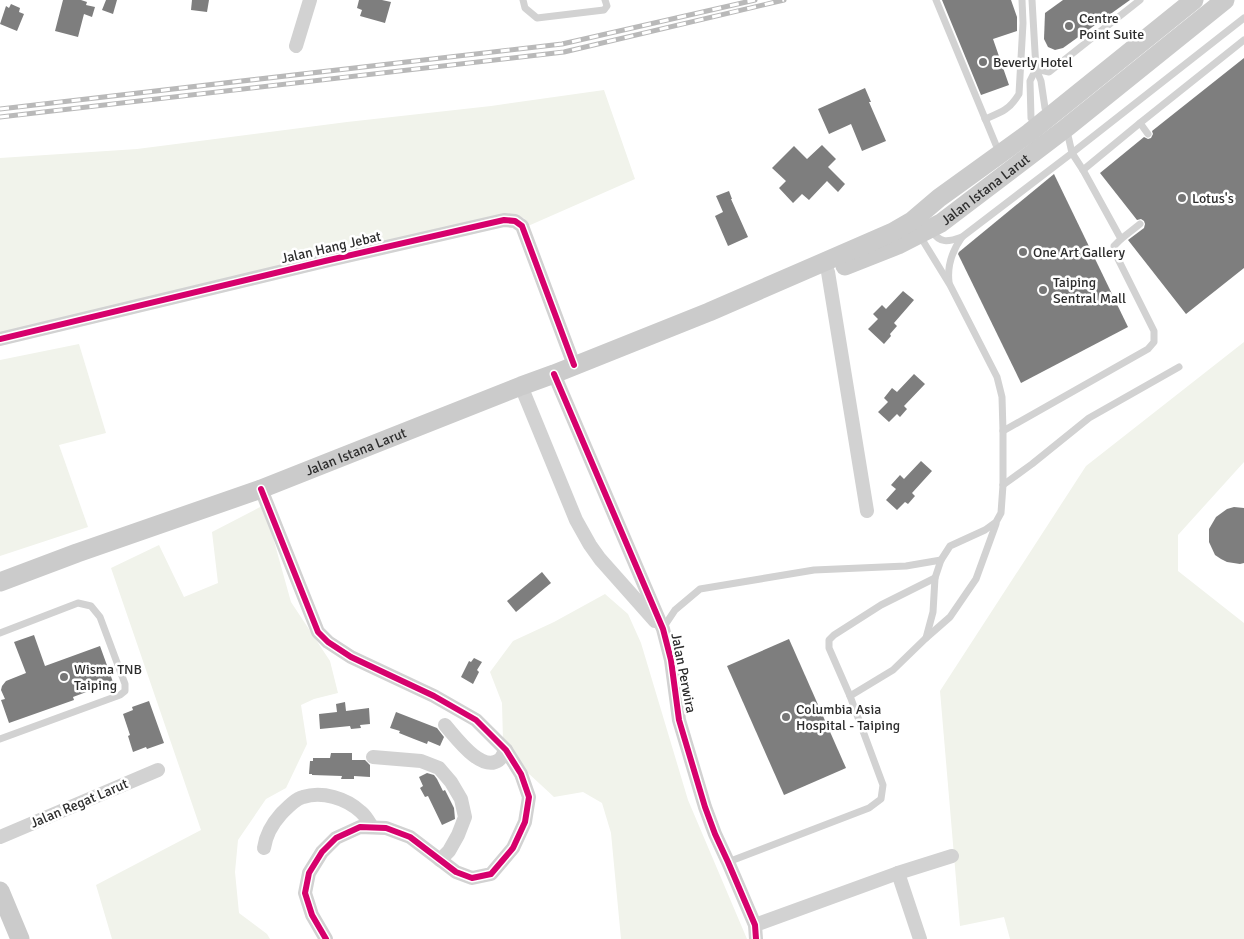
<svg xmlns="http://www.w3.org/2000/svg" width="1244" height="939" font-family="Signika,sans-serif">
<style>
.green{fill:#f1f3eb}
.building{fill:#7e7e7e}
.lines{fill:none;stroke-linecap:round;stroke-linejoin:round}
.service{stroke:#d2d2d2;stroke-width:7}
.minor{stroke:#d2d2d2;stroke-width:14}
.secondary{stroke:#cbcbcb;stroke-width:19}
.rail-casing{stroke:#b9b9b9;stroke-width:5}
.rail{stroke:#fff;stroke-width:3;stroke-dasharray:9;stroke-linecap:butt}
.cycleway-casing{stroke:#fff;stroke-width:9}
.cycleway{stroke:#d6006c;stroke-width:6}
.poi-dot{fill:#767676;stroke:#fff;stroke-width:2}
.labels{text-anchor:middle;stroke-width:5;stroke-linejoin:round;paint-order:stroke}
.poi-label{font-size:14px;fill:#2d2d2d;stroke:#fff;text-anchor:start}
.street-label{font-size:14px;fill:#2d2d2d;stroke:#fff}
</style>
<rect width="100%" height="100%" fill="#fff"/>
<g class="green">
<polygon points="604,90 635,179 528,226 524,218 509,215 0,337 0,158 137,149 347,122 491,106"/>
<polygon points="1244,342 1244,462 1178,535 1178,571 1244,623 1244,939 1010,939 1004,917 960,926 940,691 1086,466"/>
<polygon points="79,344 106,433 59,445 88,527 0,556 0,360"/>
<polygon points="264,505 291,602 330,661 338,693 314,699 301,705 307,744 286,788 266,799 238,840 235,872 239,913 267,934 270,939 112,939 96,885 201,830 111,568 159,545 184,597 218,583 212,532"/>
<polygon points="605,594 628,614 641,643 688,800 747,939 621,939 611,833 602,803 583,792 554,797 527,772 503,741 502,703 490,672 513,641 554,622"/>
</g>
<g class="building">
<polygon points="63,0 81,0 87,2 86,5 95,7 92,17 84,14 78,37 55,31"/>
<polygon points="106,0 117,0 113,14 102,10"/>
<polygon points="192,0 209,0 207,12 191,10"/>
<polygon points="359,0 382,0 391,2 385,23 360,16 362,10 357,8"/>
<polygon points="942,0 1011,0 1017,17 1017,31 993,39 1009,85 981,95"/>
<polygon points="1063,0 1130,0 1063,48 1055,50 1048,47 1044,39 1045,13"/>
<polygon points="11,4 20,8 19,12 24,14 17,31 0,24 6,6 9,8"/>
<polygon points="1244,58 1244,268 1186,314 1128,240 1144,228 1145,224 1144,221 1141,219 1137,220 1100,173 1144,137 1148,139 1151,138 1153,134 1152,131"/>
<polygon points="865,88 871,102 869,102 886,141 862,151 851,124 829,134 818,109"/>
<polygon points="822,145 836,159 828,167 845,184 838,192 827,181 809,200 802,194 793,203 779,188 786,181 772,168 794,146 807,159"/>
<polygon points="1054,174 1128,327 1021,383 958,254 959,252"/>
<polygon points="729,191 732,199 731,199 748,237 728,246 715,216 723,212 716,196"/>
<polygon points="903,291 914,300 894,323 897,326 890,334 891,336 884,344 868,329 878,319 873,314 882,305 886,309"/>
<polygon points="914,374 925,384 904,406 907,409 900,417 897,414 889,422 878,412 888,402 884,398 892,388 897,392"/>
<polygon points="921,461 932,471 912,493 915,496 908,504 905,502 897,510 886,500 896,489 891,485 900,475 904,479"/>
<polygon points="1234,507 1244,508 1244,563 1240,564 1227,562 1221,559 1215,555 1209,542 1209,529 1216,517 1227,509"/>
<polygon points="542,572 551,583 516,612 507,601"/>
<polygon points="34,635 45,666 100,646 113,682 73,697 74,700 9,723 1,700 5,699 1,690 2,686 6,681 26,673 14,642"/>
<polygon points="789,639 846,768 784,795 727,666"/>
<polygon points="474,658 482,662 477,670 479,672 473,684 461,677 469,661 471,662"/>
<polygon points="149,701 164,743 147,749 146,747 133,752 128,736 130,735 123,714 133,710 132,707"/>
<polygon points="345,702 346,711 369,708 370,724 360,725 361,728 351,729 350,726 320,729 319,714 337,712 336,704"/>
<polygon points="396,712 437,728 444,737 440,746 428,741 427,744 414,739 399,733 400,731 390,728"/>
<polygon points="331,753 352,753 352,760 365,760 370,765 370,777 354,776 354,779 341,779 342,776 312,775 312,774 309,774 310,761 313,761 313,758 330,758"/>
<polygon points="427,773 434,775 437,779 443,791 445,790 454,808 455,819 442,825 428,796 425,797 420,788 423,786 419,777"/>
</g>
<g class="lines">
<g class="service">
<polyline points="523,0 525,8 537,18 604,10 607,6 605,0"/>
<polyline points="936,0 996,145"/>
<polyline points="1032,0 1036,69 1041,81 1045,108"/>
<polyline points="1036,69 1049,72 1140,0"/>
<polyline points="1031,118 1030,81 1036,69"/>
<path d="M985,119C1002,112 1009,110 1019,94L1023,23L1022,0"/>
<polyline points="1140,123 1148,134"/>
<polyline points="1083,170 1140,123 1244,40"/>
<path d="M931,230C940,244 948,242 962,237"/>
<polyline points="1121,239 1140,224"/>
<path d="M949,282C947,265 952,251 962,237L1072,153L1244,18"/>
<polyline points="1003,431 1148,349 1154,342 1154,331 1115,253 1114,246 1121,239 1083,170 1072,153 1067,131"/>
<polyline points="1003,485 1032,464 1089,418 1179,367"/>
<polyline points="663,628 675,610 700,589 814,570 906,566 941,560"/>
<polyline points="0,633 78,603 91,606 100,617 125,684 125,691 120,695 0,739"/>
<polyline points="926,638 950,617 976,579 996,524"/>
<polyline points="850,696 893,670 926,638 933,612 935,578"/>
<polyline points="728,862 869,808 881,799 883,785 850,696 829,648 829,640 834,635 881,605 935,578 941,560 950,546 985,530 996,522 1001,513 1003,485 1003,431 1002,397 997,377 950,285 920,236"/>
</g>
<g class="minor">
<polyline points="296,46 310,0"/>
<polyline points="828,272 867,511"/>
<polyline points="0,339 325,261 504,220 515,221 522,226 574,365"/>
<polyline points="554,374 663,629 671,660 679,720 705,807 715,834 728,862 755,925 756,939"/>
<polyline points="521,386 576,520 590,545 600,559 655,621"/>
<polyline points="261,489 318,632 328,642 351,657 434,696 476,720 506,750 521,774 529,797 525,822 513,848 491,874 472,878 456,872 410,837 386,828 360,827 336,838 322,852 309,873 305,893 312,915 326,939"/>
<path d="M445,725C455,736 481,773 499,760C502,758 504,752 506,750"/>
<polyline points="373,757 421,761 439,768 451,782 461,799 465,817 458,835 449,851 440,860"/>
<polyline points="0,837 158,770"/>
<path d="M264,848C266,834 272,824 281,814C287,808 295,799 303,797C322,791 346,798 361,812C366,816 369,822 372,827"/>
<polyline points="898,873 920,939"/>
<polyline points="755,925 898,873 952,856"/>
</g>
<g class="secondary">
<path id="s1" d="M845,266L898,245L941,223L1066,128L1225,0"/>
<path id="s2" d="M0,582L77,553L261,489L521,386L554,374L709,312L893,232L912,221L939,198L1029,133L1194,0"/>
<polyline points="0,891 20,939"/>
</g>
<g class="rail-casing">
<g id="rail">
<polyline points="0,109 562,44 755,0"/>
<polyline points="0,117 564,52 784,0"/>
</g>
</g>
<use href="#rail" class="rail"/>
<g class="cycleway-casing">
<g id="cycleway">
<polyline points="0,339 325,261 504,220 515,221 522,226 574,365"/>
<polyline points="554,374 663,629 671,660 679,720 705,807 715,834 728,862 755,925 756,939"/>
<polyline points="261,489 318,632 328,642 351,657 434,696 476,720 506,750 521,774 529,797 525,822 513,848 491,874 472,878 456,872 410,837 386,828 360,827 336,838 322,852 309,873 305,893 312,915 326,939"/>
</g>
</g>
<use href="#cycleway" class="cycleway"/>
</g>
<g class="poi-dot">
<circle cx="1069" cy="26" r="5"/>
<circle cx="983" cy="62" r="5"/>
<circle cx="1182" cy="198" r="5"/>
<circle cx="1023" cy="252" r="5"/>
<circle cx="1043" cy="290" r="5"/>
<circle cx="64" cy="677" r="5"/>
<circle cx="786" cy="717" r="5"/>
</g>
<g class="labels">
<g class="poi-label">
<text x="1079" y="23">Centre<tspan x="1079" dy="16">Point Suite</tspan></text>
<text x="993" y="67">Beverly Hotel</text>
<text x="1192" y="203">Lotus's</text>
<text x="1033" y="257">One Art Gallery</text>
<text x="1053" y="287">Taiping<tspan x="1053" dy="16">Sentral Mall</tspan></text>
<text x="74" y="674">Wisma TNB<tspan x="74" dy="16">Taiping</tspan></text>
<text x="796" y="714">Columbia Asia<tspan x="796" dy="16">Hospital - Taiping</tspan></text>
</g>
<g class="street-label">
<text dy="5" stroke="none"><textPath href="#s1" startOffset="161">Jalan Istana Larut</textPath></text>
<text transform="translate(331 247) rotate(-13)" y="5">Jalan Hang Jebat</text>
<text dy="5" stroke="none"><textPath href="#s2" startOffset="379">Jalan Istana Larut</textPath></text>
<text transform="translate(684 673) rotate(79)" y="5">Jalan Perwira</text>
<text transform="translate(79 803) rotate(-23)" y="5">Jalan Regat Larut</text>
</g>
</g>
</svg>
